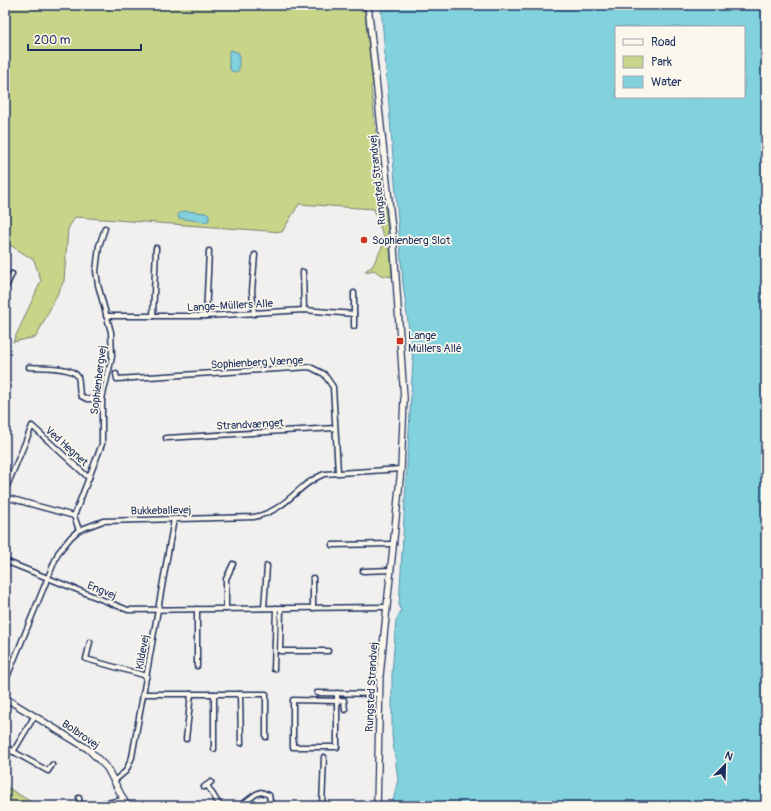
<svg xmlns="http://www.w3.org/2000/svg" width="771" height="811" font-family="Pangolin,sans-serif">
<style>
.green{fill:#c8d487;stroke:#728272}
.water{fill:#82d2de;stroke:#5991ab;fill-rule:evenodd}
.lines{fill:none;stroke-linecap:round;stroke-linejoin:round}
.street-casing{stroke:#1b2f5e;stroke-width:7}
.secondary-casing{stroke:#1b2f5e;stroke-width:8}
.street{stroke:#fbf7ec;stroke-width:4}
.secondary{stroke:#fbf7ec;stroke-width:5.5}
.poi-dot{fill:#c8321e;stroke:#fbf7ec;stroke-width:1.5}
.labels{text-anchor:middle;stroke-width:3.5;stroke-linejoin:round;paint-order:stroke}
.street-label{font-size:11px;fill:#1b2f5e;stroke:#fbf7ec}
.poi-label{font-size:11px;fill:#1b2f5e;stroke:#fbf7ec;text-anchor:start}
</style>
<rect width="100%" height="100%" fill="#f1f0ef"/>
<filter id="ink" filterUnits="userSpaceOnUse"><feTurbulence type="fractalNoise" baseFrequency=".025" numOctaves="2"/><feDisplacementMap in="SourceGraphic" scale="8" xChannelSelector="R" yChannelSelector="G"/><feConvolveMatrix kernelMatrix="1 2 1 2 8 2 1 2 1" color-interpolation-filters="sRGB"/></filter>
<g filter="url(#ink)">
<g class="green">
<polygon points="5,5 364,5 373,84 371,87 388,233 384,238 374,209 299,204 282,232 75,217 68,229 64,281 36,337 13,342 41,281 34,260 5,242"/>
<polygon points="383,245 390,249 392,277 381,275 374,270 366,272 366,270 372,267"/>
<polygon points="5,786 38,806 5,806"/>
</g>
<g class="water">
<path d="M381,5H766V806H392L398,779L392,736V675L396,620L401,611L399,606L413,360L403,284ZM616,27H744V97H616Z"/>
<polygon points="231,50 239,53 239,70 236,72 231,71 229,65 229,52"/>
<polygon points="185,211 206,213 209,214 209,220 206,222 178,218 179,213"/>
</g>
<g class="lines">
<g class="street-casing">
<g id="street">
<polyline points="303,272 304,310"/>
<polyline points="5,289 12,274"/>
<polyline points="354,293 354,326"/>
<polyline points="254,314 252,291 255,255"/>
<polyline points="106,316 206,316 304,310 354,314"/>
<polyline points="153,316 156,248"/>
<polyline points="206,316 209,251"/>
<path d="M29,367C40,368 73,366 78,377C80,383 78,390 81,396L87,399H102"/>
<polyline points="116,374 117,379 310,367 324,374 333,387 338,472"/>
<polyline points="166,438 335,428"/>
<polyline points="5,491 32,426 89,478"/>
<polyline points="5,497 74,516"/>
<polyline points="79,530 74,516 102,444 102,399 112,357 111,332 98,285 96,271 99,246 105,228"/>
<polyline points="332,545 394,544"/>
<polyline points="5,561 128,610 387,607"/>
<polyline points="363,571 391,570"/>
<polyline points="313,578 313,608"/>
<polyline points="264,608 267,566"/>
<polyline points="281,608 280,651 328,651"/>
<polyline points="226,609 226,579 233,564"/>
<polyline points="90,642 86,659 147,676"/>
<polyline points="197,666 197,609"/>
<polyline points="274,669 276,608"/>
<path d="M5,682L58,553L71,537L79,530L103,521L254,517C288,510 295,486 324,474L401,469"/>
<polyline points="317,693 379,694"/>
<polyline points="337,693 337,747 293,747 293,700 337,701 344,700 345,710"/>
<polyline points="143,694 266,694 266,737"/>
<polyline points="214,694 214,749"/>
<polyline points="240,694 241,743"/>
<polyline points="186,739 191,694"/>
<polyline points="5,747 48,771 52,765"/>
<polyline points="13,752 34,717"/>
<polyline points="114,781 126,771 132,757 174,519"/>
<polyline points="207,785 220,806"/>
<polyline points="204,787 211,782"/>
<path d="M79,798L80,805C89,806 115,802 123,799"/>
<polyline points="240,806 256,794 261,792 269,795 271,806"/>
<polyline points="322,806 324,757"/>
</g>
</g>
<g class="secondary-casing">
<g id="secondary">
<polyline points="368,5 394,248 404,399 401,469 380,675 377,806"/>
<polyline points="5,698 88,749 107,768 127,806"/>
</g>
</g>
<use href="#street" class="street"/>
<use href="#secondary" class="secondary"/>
</g>
</g>
<g class="poi-dot">
<circle cx="364" cy="240" r="4"/>
<rect x="396" y="337" width="8" height="8" rx="2"/>
</g>
<g class="labels">
<g class="street-label">
<text transform="translate(377 180) rotate(-96)" y="4">Rungsted Strandvej</text>
<text transform="translate(230 305) rotate(-3)" y="4">Lange-Müllers Alle</text>
<text transform="translate(257 362) rotate(-3)" y="4">Sophienberg Vænge</text>
<text transform="translate(98 380) rotate(-83)" y="4">Sophienbergvej</text>
<text transform="translate(250 424) rotate(-3)" y="4">Strandvænget</text>
<text transform="translate(67 446) rotate(42)" y="4">Ved Hegnet</text>
<text transform="translate(161 510) rotate(-1)" y="4">Bukkeballevej</text>
<text transform="translate(102 590) rotate(22)" y="4">Engvej</text>
<text transform="translate(142 652) rotate(-80)" y="4">Kildevej</text>
<text transform="translate(371 687) rotate(-87)" y="4">Rungsted Strandvej</text>
<text transform="translate(81 734) rotate(34)" y="4">Bolbrovej</text>
</g>
<g class="poi-label">
<text x="372" y="244">Sophienberg Slot</text>
<text x="408" y="339">Lange<tspan x="408" dy="13">Müllers Allé</tspan></text>
</g>
</g>
<rect width="771" height="811" fill="none" stroke="#fbf7ec" stroke-width="20"/>
<rect x="10" y="10" width="751" height="791" fill="none" stroke="#1b2f5e" stroke-width="1.5" filter="url(#ink)"/>
<rect x="615" y="26" width="130" height="72" fill="#fbf7ec" stroke="#a1a7b3"/>
<rect x="623" y="39" width="20" height="6" fill="#fbf7ec" stroke="#a1a7b3"/>
<text x="651" y="46" font-size="12" fill="#1b2f5e">Road</text>
<rect x="623" y="56" width="20" height="12" fill="#c8d487" stroke="#a1a7b3"/>
<text x="651" y="66" font-size="12" fill="#1b2f5e">Park</text>
<rect x="623" y="76" width="20" height="12" fill="#82d2de" stroke="#a1a7b3"/>
<text x="651" y="86" font-size="12" fill="#1b2f5e">Water</text>
<g transform="translate(725 765) rotate(23)" stroke="#fbf7ec" stroke-width="3" paint-order="stroke">
<path d="M0-3L7 15L0 10L-7 15Z" fill="#1b2f5e"/>
<text y="-6" font-size="11" font-weight="bold" text-anchor="middle" fill="#1b2f5e">N</text>
</g>
<path d="M28 44v6h113v-6" fill="none" stroke="#1b2f5e" stroke-width="2"/>
<text x="34" y="44" font-size="12" fill="#1b2f5e" stroke="#fbf7ec" stroke-width="3" paint-order="stroke">200 m</text>
</svg>
